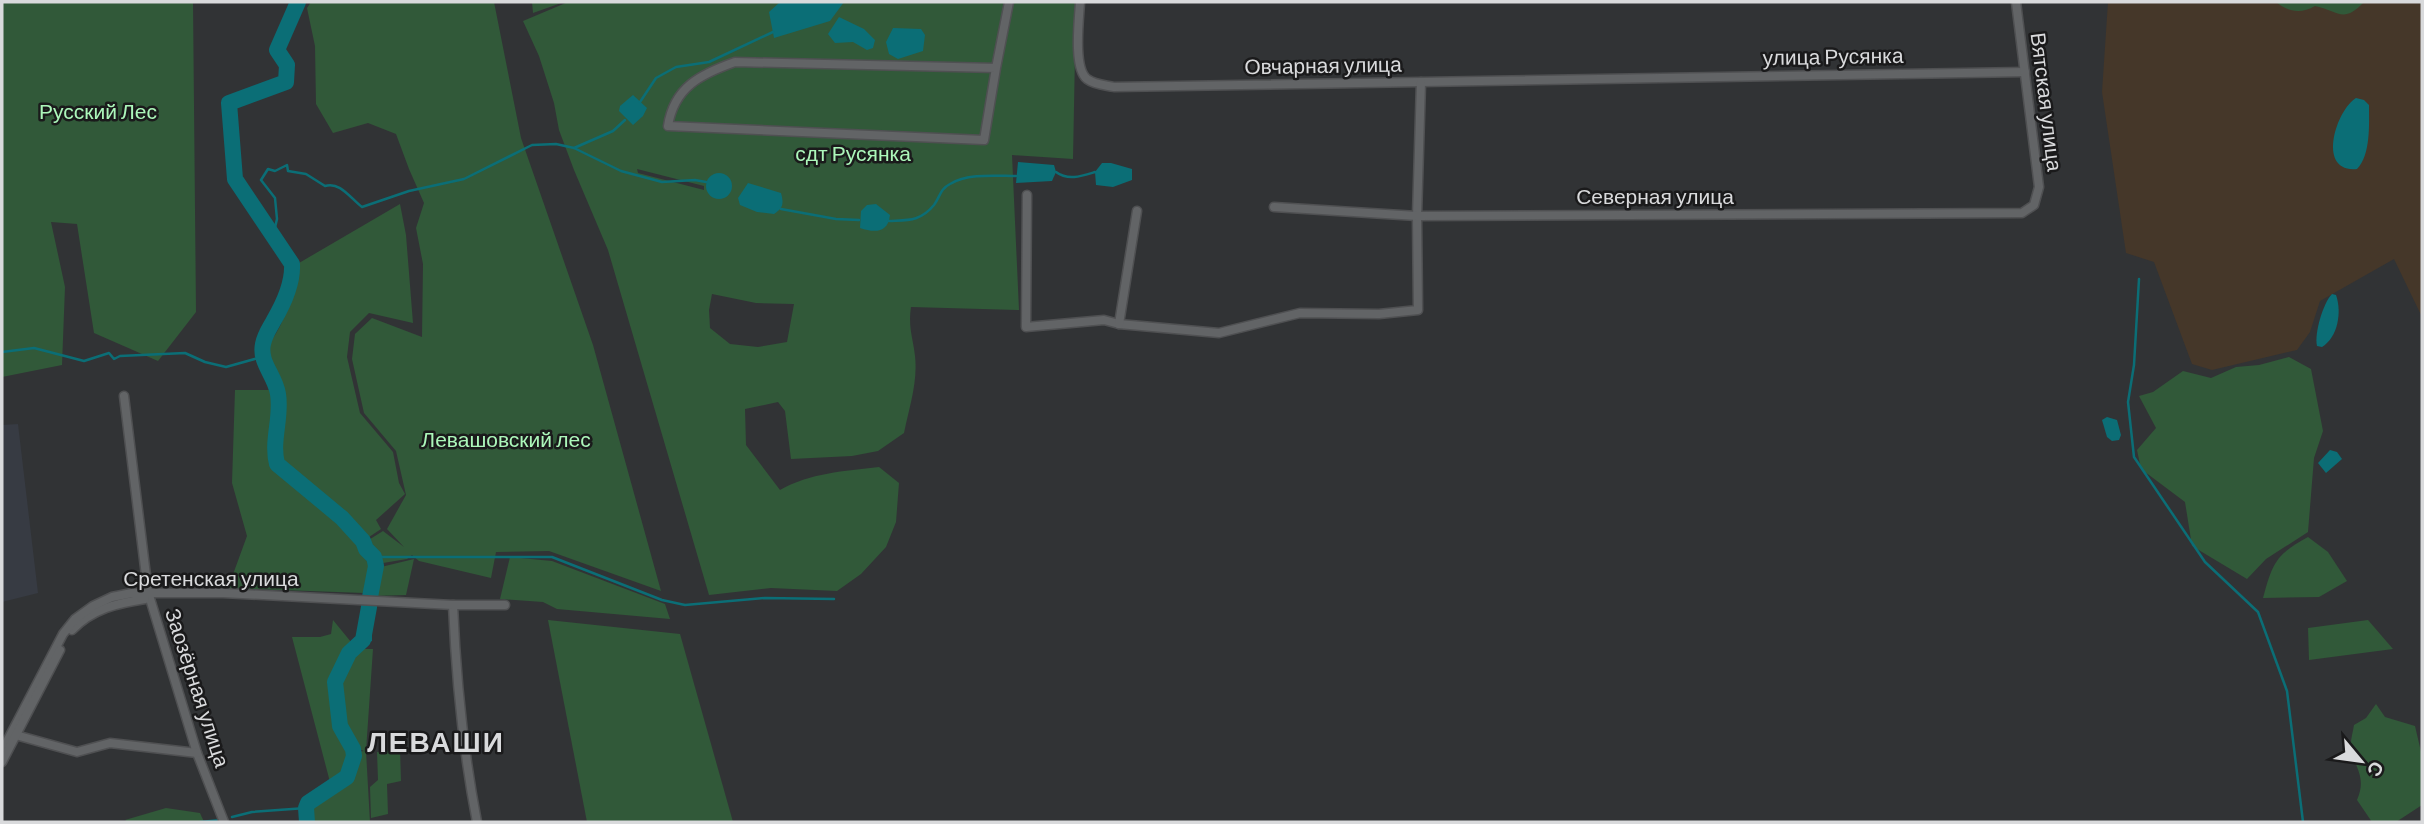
<svg xmlns="http://www.w3.org/2000/svg" width="2424" height="824" font-family="Barlow,sans-serif">
<style>
.built{fill:#373b43}
.education{fill:#453729}
.green{fill:#315939;fill-rule:evenodd}
.water{fill:#0b6e76}
.lines{fill:none;stroke-linecap:round;stroke-linejoin:round}
.stream{stroke:#0b6e76;stroke-width:2.5}
.river{stroke:#0b6e76;stroke-width:16}
.street-casing{stroke:#4f5052;stroke-width:11}
.street{stroke:#626466;stroke-width:8}
.labels{text-anchor:middle;stroke-width:5;stroke-linejoin:round;paint-order:stroke}
.street-label{font-size:21px;fill:#d9dadc;stroke:#1a1a1b}
.park-label{font-size:21px;fill:#acf7ba;stroke:#1a1a1b}
.district-label{font-size:28px;font-weight:bold;letter-spacing:2px;fill:#d9dadc;stroke:#1a1a1b}
</style>
<rect width="100%" height="100%" fill="#313335"/>
<polygon class="built" points="18,424 38,593 2,602 2,425"/>
<polygon class="education" points="2108,2 2422,2 2422,317 2394,259 2320,301 2310,332 2297,350 2212,370 2192,364 2154,262 2126,253 2102,92"/>
<g class="green">
<polygon points="2,2 193,2 196,312 158,361 94,333 77,224 51,222 65,287 62,365 2,377"/>
<polygon points="311,2 494,2 521,138 593,345 661,591 549,551 496,552 491,578 419,561 412,555 407,559 383,563 374,557 367,541 383,531 404,547 387,529 406,495 396,451 364,413 352,359 355,334 372,318 422,337 423,264 416,228 424,203 409,169 396,134 368,123 333,133 316,104 315,46 307,8"/>
<polygon points="532,2 564,2 533,13"/>
<path d="M568,2H1076L1073,159L1012,155L1019,310L911,307C908,328 913,337 915,356C918,382 909,408 904,433L878,451L852,456L791,459L785,411L778,402L745,409L746,445L780,490C810,473 844,471 879,467L899,483L896,522L886,547L861,574L837,591L771,588L709,595L608,250L574,170L559,130L554,103L539,56L523,21ZM637,169L704,186V190L638,173ZM712,294L756,303L794,304L787,342L758,347L730,344L710,328L709,310Z"/>
<path d="M2276,2H2364C2343,24 2339,11 2315,6C2301,14 2288,12 2276,2Z"/>
<path d="M400,204L406,235L413,323L369,313L350,332L347,357L360,413L393,452L399,483L405,494L376,520L381,529L366,539L334,502L324,499L311,485L300,480L281,461L278,445L282,390L277,371L267,361C269,337 272,343 281,324C290,305 294,283 299,263Z"/>
<polygon points="2289,357 2311,369 2323,431 2314,458 2308,532 2266,559 2247,579 2192,546 2185,502 2141,469 2137,450 2156,428 2139,396 2153,392 2183,371 2211,378 2236,367 2259,365"/>
<polygon points="235,390 273,390 271,451 273,465 354,534 370,568 364,593 228,588 247,536 232,483"/>
<path d="M2308,537L2328,552L2347,581L2319,597L2263,598C2272,564 2276,554 2308,537Z"/>
<polygon points="510,557 552,561 665,604 670,619 557,609 543,602 500,599"/>
<polygon points="414,559 406,595 372,596 381,567"/>
<polygon points="333,620 351,642 332,682 336,727 350,751 339,778 330,782 292,637 320,637 331,634"/>
<polygon points="548,620 680,634 733,822 587,822"/>
<polygon points="2368,620 2393,649 2309,660 2308,628"/>
<path d="M356,649H373L366,751L370,822H310V807L350,781L357,752L364,751C340,744 331,693 341,672C344,664 352,657 356,649Z"/>
<path d="M2376,704L2385,717L2415,726L2422,756V805L2396,822H2372L2357,800C2367,777 2355,769 2351,748C2350,741 2353,732 2354,725L2366,718Z"/>
<polygon points="400,749 401,781 387,784 388,814 371,818 370,787 378,780 377,752"/>
<polygon points="166,808 200,813 204,822 128,822 125,820"/>
</g>
<g class="water">
<polygon points="780,2 844,2 830,21 774,38 769,12"/>
<polygon points="839,17 864,29 875,40 873,48 867,50 853,42 835,43 828,34"/>
<polygon points="893,28 921,29 925,35 923,51 898,59 889,54 886,42"/>
<polygon points="633,95 647,108 643,116 633,125 619,111 620,106"/>
<path d="M2356,98L2364,100L2369,105C2369,124 2371,155 2357,169C2316,173 2336,110 2356,98Z"/>
<polygon points="1018,162 1054,165 1056,172 1052,181 1016,183"/>
<polygon points="1102,163 1111,163 1132,169 1132,180 1113,187 1096,185 1095,172"/>
<circle cx="719" cy="186" r="13"/>
<path d="M748,183L781,193C784,204 783,208 774,214L757,212L740,205L738,198Z"/>
<path d="M876,204L890,215C888,233 875,233 860,228L861,211L867,205Z"/>
<path d="M2332,294L2336,295C2342,312 2338,337 2322,347L2317,346C2314,334 2323,303 2332,294Z"/>
<polygon points="2107,417 2117,420 2121,435 2119,440 2112,441 2107,437 2102,420"/>
<polygon points="2330,450 2337,452 2342,459 2326,473 2318,463"/>
<polygon points="374,619 369,626 372,630 372,641 362,646 358,644 367,620"/>
</g>
<g class="lines">
<g class="stream">
<polyline points="640,102 656,78 676,67 709,62 773,32"/>
<polyline points="574,148 613,131 625,120"/>
<path d="M1056,172C1068,181 1082,176 1095,172"/>
<polyline points="781,209 836,219 859,220"/>
<path d="M889,221C907,220 920,222 934,205C940,197 940,189 950,184C968,173 996,176 1016,176"/>
<path d="M273,236L277,219L275,198L261,180L268,169L275,171L287,165L288,171L306,174L325,186C340,181 351,199 362,207L409,191L464,179L532,145L556,144L574,148L621,171L662,182L695,180L706,182"/>
<polyline points="2139,279 2134,365 2128,402 2134,457 2205,562 2258,612 2287,691 2303,822"/>
<polyline points="2,352 34,348 84,361 109,353 114,359 120,356 185,353 205,362 226,367 262,357"/>
<polyline points="374,557 552,557 662,600 685,605 765,598 834,599"/>
<polyline points="232,817 252,812 306,808"/>
<polyline points="200,822 221,820"/>
</g>
<g class="river">
<path d="M298,2L277,50L287,65L286,82L229,103L235,179L292,264C293,283 284,303 274,320C270,328 265,334 263,344C259,363 275,375 278,394C282,417 271,441 277,464L342,518L363,541L366,549L374,557L376,566L370,597"/>
<polyline points="307,822 306,808 308,803 347,777 354,756 353,749 340,726 335,682 349,653 363,640 369,607"/>
</g>
<g class="street-casing">
<g id="street">
<path d="M1080,2C1079,20 1073,68 1087,79C1095,85 1105,85 1114,87L2025,72"/>
<path d="M996,68L735,62C701,74 674,87 668,126L984,140L996,68L1009,2"/>
<polyline points="1027,195 1026,327 1104,320 1119,324 1219,333 1300,313 1379,314 1418,310 1417,216 1421,82"/>
<polyline points="1274,207 1417,216 2022,213 2034,205 2039,187 2016,2"/>
<polyline points="1119,324 1137,211"/>
<polyline points="124,396 148,592 197,753 224,822"/>
<path d="M453,605C456,678 463,750 477,822"/>
<path d="M72,630C92,609 118,603 145,599"/>
<polyline points="12,734 77,752 110,743 197,753"/>
<polyline points="2,751 63,634 75,619 93,606 112,597 132,593 223,593 453,605 505,605"/>
<polyline points="2,762 60,650"/>
</g>
</g>
<use href="#street" class="street"/>
</g>
<g class="labels">
<g class="street-label">
<text transform="translate(1833 57) rotate(-1)" y="7">улица Русянка</text>
<text transform="translate(1323 66) rotate(-1)" y="7">Овчарная улица</text>
<text transform="translate(2046 102) rotate(83)" y="7">Вятская улица</text>
<text x="1655" y="204">Северная улица</text>
<text x="211" y="586">Сретенская улица</text>
<text transform="translate(197 688) rotate(72)" y="7">Заозёрная улица</text>
</g>
<g class="park-label">
<text x="98" y="119">Русский Лес</text>
<text x="853" y="161">сдт Русянка</text>
<text x="506" y="447">Левашовский лес</text>
</g>
<g class="district-label">
<text x="436" y="752">ЛЕВАШИ</text>
</g>
</g>
<rect width="2424" height="824" fill="none" stroke="#d9dadc" stroke-width="7"/>
<g transform="translate(2361 761) rotate(119)" stroke="#1a1a1b" stroke-width="5" paint-order="stroke">
<path d="M0-5L12 26L0 18L-12 26Z" fill="#d9dadc"/>
<text y="-10" font-size="19" font-weight="bold" text-anchor="middle" fill="#d9dadc">С</text>
</g>
</svg>
